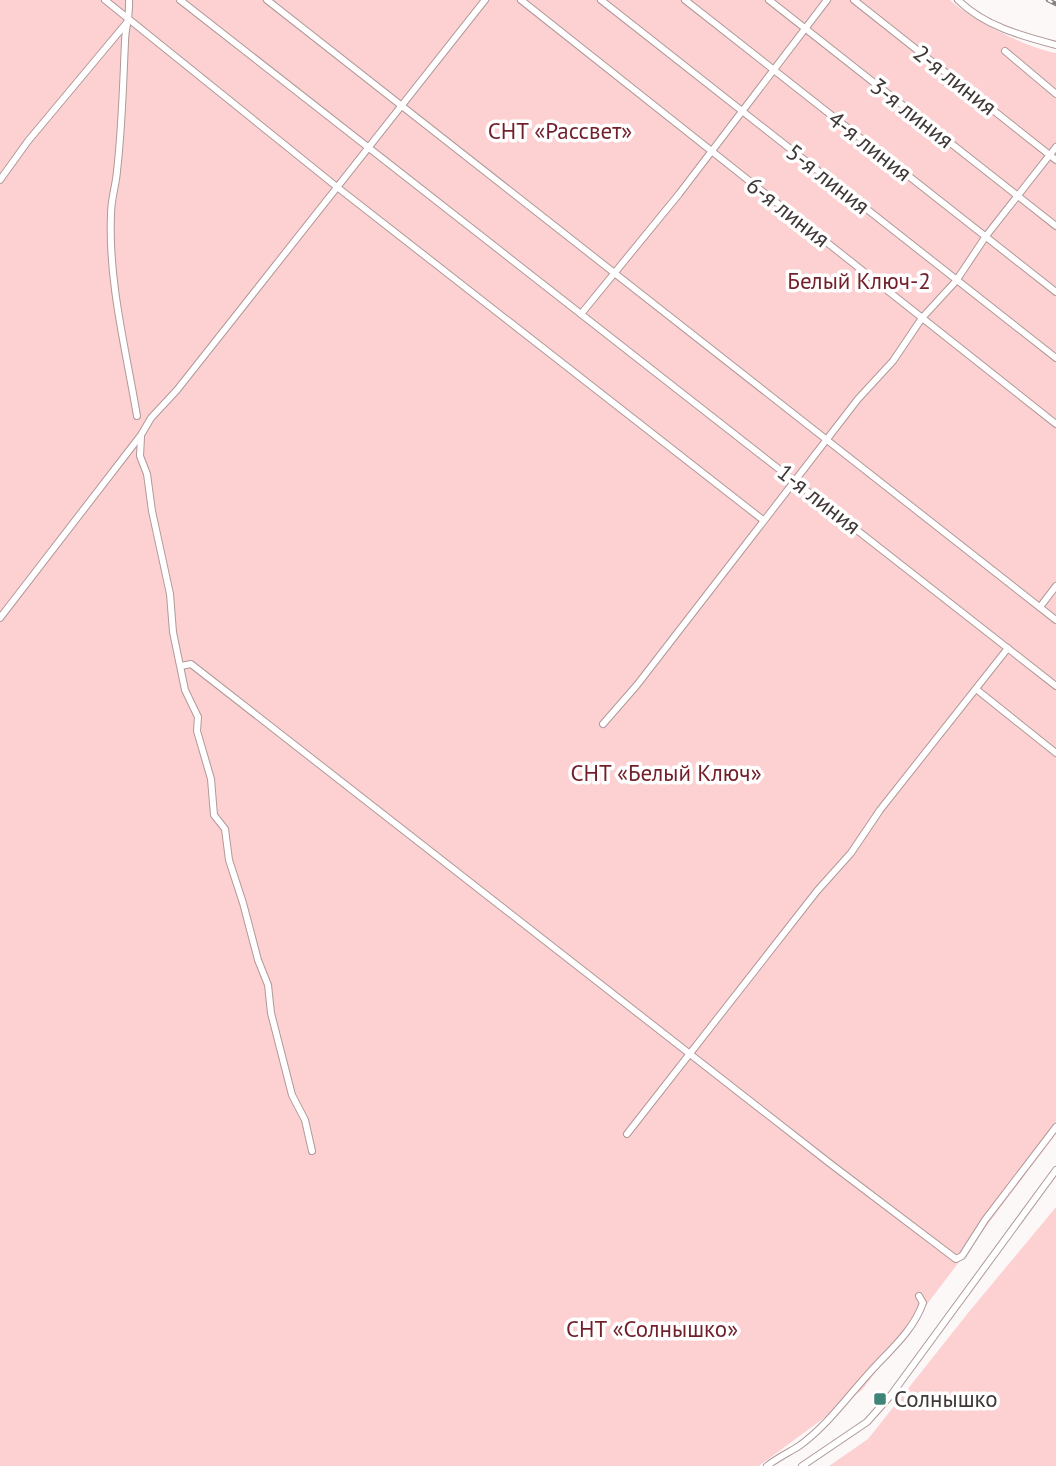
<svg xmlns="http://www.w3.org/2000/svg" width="1056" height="1466" font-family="'PT Sans',sans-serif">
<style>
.green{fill:#fdd1d2}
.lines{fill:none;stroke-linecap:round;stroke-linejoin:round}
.minor-casing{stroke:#b09999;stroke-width:8}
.minor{stroke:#fff;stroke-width:6}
.rail-casing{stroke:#8a8282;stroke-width:4.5}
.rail{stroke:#fff;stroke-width:2;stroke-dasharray:5;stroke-linecap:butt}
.poi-dot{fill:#408477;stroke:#fff;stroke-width:2.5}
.labels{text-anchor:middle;stroke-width:7;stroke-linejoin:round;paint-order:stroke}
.street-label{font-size:23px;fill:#403737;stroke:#fff}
.park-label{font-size:23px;fill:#721f2a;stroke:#fff}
.poi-label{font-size:23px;fill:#403737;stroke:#fff;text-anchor:start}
</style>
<rect width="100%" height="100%" fill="#fdf8f8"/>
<g class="green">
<path d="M0,0H950C972,20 1027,48 1056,53V1134L862,1390L759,1466H0Z"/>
<polygon points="1056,1207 1056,1466 829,1466 868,1439 968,1313"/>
</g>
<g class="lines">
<g class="minor-casing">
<g id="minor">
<polyline points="105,0 337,187 763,520"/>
<path d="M129,0C130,18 125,27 125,42C123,85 122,128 117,171C116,185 111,199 111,214C108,281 126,350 137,416"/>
<polyline points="180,0 1056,686"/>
<polyline points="267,0 1056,620"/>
<polyline points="521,0 1056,424"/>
<polyline points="601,0 1056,358"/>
<polyline points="685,0 1056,292"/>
<polyline points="769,0 1056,226"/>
<polyline points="854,0 1056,160"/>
<path d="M958,0C984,26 1022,36 1056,45"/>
<polyline points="1005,51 1056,94"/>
<polyline points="0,180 28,141 129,20"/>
<polyline points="581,314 679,194 827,0"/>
<polyline points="141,437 140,456 147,474 152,511 170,594 173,632 185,690 198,717 197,731 211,779 214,815 225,829 229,860 243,903 258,960 268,985 271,1013 292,1095 305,1120 312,1151"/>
<polyline points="1040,607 1056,586"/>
<polyline points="0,618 141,435 151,418 177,390 485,0"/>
<polyline points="181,666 191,664 832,1165 956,1259 962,1256 985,1220 1056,1127"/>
<polyline points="976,689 1056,753"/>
<polyline points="603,724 637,685 858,399 893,361 922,318 956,281 986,236 1056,147"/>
<polyline points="627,1134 817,891 851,853 880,810 1008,648"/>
<path d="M767,1466C777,1458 788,1453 799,1446C827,1426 848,1396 871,1371C890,1350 913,1331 923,1303L919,1296"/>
<polyline points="802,1466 867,1422 891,1395 1056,1170"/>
</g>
</g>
<use href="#minor" class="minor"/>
<g class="rail-casing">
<polyline id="rail" points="1048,0 1056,4"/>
</g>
<use href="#rail" class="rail"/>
</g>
<rect class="poi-dot" x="873" y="1392" width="14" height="14" rx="3.5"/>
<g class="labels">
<g class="street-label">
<text transform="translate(955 80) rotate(38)" y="8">2-я линия</text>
<text transform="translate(912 113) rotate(38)" y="8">3-я линия</text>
<text transform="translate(870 146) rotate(38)" y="8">4-я линия</text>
<text transform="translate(828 179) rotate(38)" y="8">5-я линия</text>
<text transform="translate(788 212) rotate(38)" y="8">6-я линия</text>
<text transform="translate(819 499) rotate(38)" y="8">1-я линия</text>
</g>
<g class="park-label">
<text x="560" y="139">СНТ «Рассвет»</text>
<text x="859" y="289">Белый Ключ-2</text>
<text x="666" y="781">СНТ «Белый Ключ»</text>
<text x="652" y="1337">СНТ «Солнышко»</text>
</g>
<g class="poi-label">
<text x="894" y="1407">Солнышко</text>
</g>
</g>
</svg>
